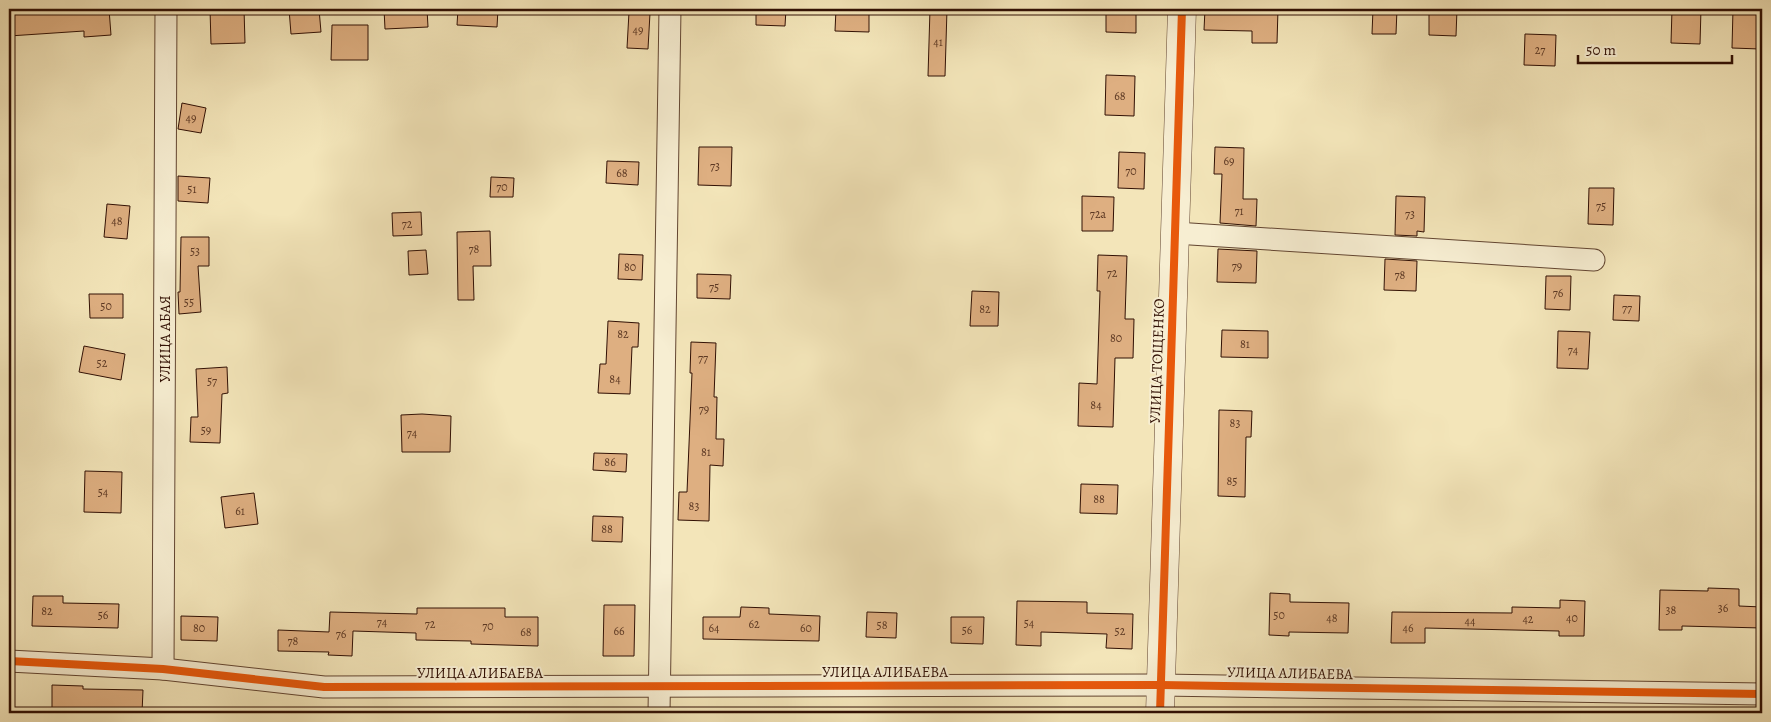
<svg xmlns="http://www.w3.org/2000/svg" width="1771" height="722" font-family="Alegreya,serif">
<style>
.building{fill:#deaf81;stroke:#311004}
.lines{fill:none;stroke-linecap:round;stroke-linejoin:round}
.minor-casing{stroke:#624531;stroke-width:23}
.tertiary-casing{stroke:#624531;stroke-width:29}
.minor{stroke:#f7eed2;stroke-width:21}
.tertiary{stroke:#f7eed2;stroke-width:28}
.cycleway-casing{stroke:#f7eed2;stroke-width:11}
.cycleway{stroke:#e8590c;stroke-width:8}
.labels{text-anchor:middle;stroke-width:4;stroke-linejoin:round;paint-order:stroke}
.number-label{font-size:12px;fill:#5c3823}
.street-label{font-size:15px;fill:#311004;stroke:#f7eed2}
</style>
<rect width="100%" height="100%" fill="#f3e5b9"/>
<filter id="stains"><feTurbulence type="fractalNoise" baseFrequency=".004" numOctaves="4"/><feColorMatrix values="0 0 0 0 .2 0 0 0 0 .09 0 0 0 0 .02 0 0 0 .5 -.17"/></filter>
<radialGradient id="worn" r=".72"><stop offset=".6" stop-color="#630" stop-opacity="0"/><stop offset="1" stop-color="#630" stop-opacity=".3"/></radialGradient>
<g class="building">
<polygon points="9,9 109,9 111,35 84,37 84,31 9,36"/>
<polygon points="210,9 244,9 245,43 211,44"/>
<polygon points="289,9 319,9 321,32 291,34"/>
<polygon points="384,9 427,9 428,27 385,29"/>
<polygon points="458,9 498,9 497,27 457,25"/>
<polygon points="756,9 786,9 785,26 756,25"/>
<polygon points="836,9 869,9 869,32 835,31"/>
<polygon points="930,9 947,9 945,76 928,76"/>
<polygon points="1106,9 1136,9 1136,33 1106,32"/>
<polygon points="1205,9 1278,9 1277,43 1252,43 1252,31 1204,30"/>
<polygon points="1373,9 1397,9 1396,34 1372,34"/>
<polygon points="1429,9 1457,9 1456,36 1429,35"/>
<polygon points="1672,9 1701,9 1700,44 1671,43"/>
<polygon points="1733,9 1762,9 1760,49 1732,48"/>
<polygon points="629,12 650,13 648,49 627,48"/>
<polygon points="332,25 368,25 368,60 331,60"/>
<polygon points="1525,34 1556,35 1555,66 1524,65"/>
<polygon points="1106,75 1135,76 1134,116 1105,115"/>
<polygon points="182,103 206,108 201,133 178,129"/>
<polygon points="699,147 732,147 731,186 698,185"/>
<polygon points="1215,147 1244,148 1243,199 1257,199 1256,226 1220,223 1222,174 1214,174"/>
<polygon points="1119,152 1145,153 1144,189 1118,188"/>
<polygon points="607,161 639,162 638,185 606,183"/>
<polygon points="178,176 210,178 208,203 178,201"/>
<polygon points="491,177 514,178 513,197 490,197"/>
<polygon points="1589,188 1614,188 1613,225 1588,224"/>
<polygon points="1082,196 1114,197 1113,231 1082,231"/>
<polygon points="1396,196 1425,197 1424,232 1417,231 1417,236 1395,235"/>
<polygon points="107,204 130,206 127,239 104,237"/>
<polygon points="421,212 422,235 393,236 392,213"/>
<polygon points="490,231 491,266 473,266 474,300 458,300 457,232"/>
<polygon points="181,237 209,237 209,266 198,266 201,312 179,314 178,292 180,292"/>
<polygon points="1218,249 1257,251 1256,283 1217,282"/>
<polygon points="426,250 428,274 409,275 408,251"/>
<polygon points="619,254 643,255 642,280 618,279"/>
<polygon points="1098,255 1127,256 1125,319 1134,319 1133,358 1115,358 1113,427 1078,426 1079,383 1097,384 1100,291 1097,291"/>
<polygon points="1385,259 1417,261 1416,291 1384,290"/>
<polygon points="697,274 731,275 730,299 697,298"/>
<polygon points="1546,276 1571,276 1570,310 1545,309"/>
<polygon points="972,291 999,292 998,326 970,326"/>
<polygon points="89,294 123,294 123,318 90,318"/>
<polygon points="1614,295 1640,296 1639,321 1613,320"/>
<polygon points="608,321 639,323 638,347 632,347 630,394 598,393 600,364 606,364"/>
<polygon points="1222,330 1268,331 1268,358 1221,357"/>
<polygon points="1558,331 1590,332 1588,369 1557,368"/>
<polygon points="691,342 716,343 714,397 717,397 716,439 724,439 723,466 710,465 709,521 678,520 679,492 687,492 692,373 690,373"/>
<polygon points="84,346 125,354 121,380 79,372"/>
<polygon points="227,367 228,393 222,394 220,443 190,442 191,417 198,417 196,369"/>
<polygon points="1219,410 1252,411 1251,437 1246,437 1245,497 1218,496"/>
<polygon points="422,414 451,416 450,452 402,452 401,415"/>
<polygon points="594,453 627,454 626,472 593,470"/>
<polygon points="85,471 122,472 121,513 84,512"/>
<polygon points="1081,484 1118,485 1117,514 1080,513"/>
<polygon points="254,493 258,524 225,528 221,497"/>
<polygon points="593,516 623,517 622,542 592,541"/>
<polygon points="1708,588 1739,589 1739,606 1762,607 1762,628 1682,626 1682,630 1659,630 1660,590 1708,591"/>
<polygon points="1270,593 1290,594 1290,602 1349,603 1348,633 1289,632 1289,636 1269,635"/>
<polygon points="33,596 63,596 63,603 119,604 118,628 32,626"/>
<polygon points="1560,600 1585,601 1584,636 1559,636 1559,631 1425,628 1425,643 1391,643 1392,612 1512,613 1512,607 1560,608"/>
<polygon points="1017,601 1087,602 1087,613 1133,614 1132,649 1106,648 1107,634 1041,632 1041,646 1016,645"/>
<polygon points="604,605 635,605 634,656 603,656"/>
<polygon points="741,607 769,608 769,614 820,616 819,641 703,639 703,617 740,617"/>
<polygon points="417,608 505,608 505,617 538,617 538,646 471,644 471,641 416,640 416,633 353,631 352,656 328,655 329,652 278,651 278,630 329,632 330,612 417,614"/>
<polygon points="867,612 897,613 896,638 866,637"/>
<polygon points="181,616 218,617 217,641 181,640"/>
<polygon points="951,617 984,617 983,644 951,643"/>
<polygon points="52,685 83,686 83,689 143,690 142,713 111,713 111,710 52,708"/>
</g>
<g class="lines">
<g class="minor-casing">
<g id="minor">
<polyline points="1175,233 1594,260"/>
<polyline points="9,661 163,669 324,687 1161,685 1762,694"/>
<polyline points="163,669 166,9"/>
<polyline points="659,713 670,9"/>
</g>
</g>
<g class="tertiary-casing">
<polyline id="tertiary" points="1160,713 1182,9"/>
</g>
<use href="#minor" class="minor"/>
<use href="#tertiary" class="tertiary"/>
<g class="cycleway-casing">
<g id="cycleway">
<polyline points="9,661 163,669 324,687 1161,685 1762,694"/>
<polyline points="1160,713 1182,9"/>
</g>
</g>
<use href="#cycleway" class="cycleway"/>
</g>
<g class="labels">
<g class="number-label">
<text x="638" y="34">49</text>
<text x="938" y="46">41</text>
<text x="1540" y="54">27</text>
<text x="1120" y="100">68</text>
<text x="191" y="122">49</text>
<text x="1229" y="165">69</text>
<text x="715" y="170">73</text>
<text x="1131" y="175">70</text>
<text x="622" y="177">68</text>
<text x="502" y="191">70</text>
<text x="192" y="193">51</text>
<text x="1601" y="210">75</text>
<text x="1239" y="215">71</text>
<text x="1098" y="218">72а</text>
<text x="1410" y="218">73</text>
<text x="117" y="225">48</text>
<text x="407" y="228">72</text>
<text x="474" y="253">78</text>
<text x="195" y="255">53</text>
<text x="1237" y="270">79</text>
<text x="630" y="271">80</text>
<text x="1112" y="277">72</text>
<text x="1400" y="279">78</text>
<text x="714" y="291">75</text>
<text x="1558" y="297">76</text>
<text x="189" y="306">55</text>
<text x="106" y="310">50</text>
<text x="1627" y="312">77</text>
<text x="985" y="313">82</text>
<text x="623" y="338">82</text>
<text x="1116" y="342">80</text>
<text x="1245" y="348">81</text>
<text x="1573" y="354">74</text>
<text x="703" y="362">77</text>
<text x="102" y="367">52</text>
<text x="615" y="383">84</text>
<text x="212" y="385">57</text>
<text x="1096" y="409">84</text>
<text x="704" y="413">79</text>
<text x="1235" y="427">83</text>
<text x="206" y="434">59</text>
<text x="412" y="437">74</text>
<text x="706" y="456">81</text>
<text x="610" y="466">86</text>
<text x="1232" y="485">85</text>
<text x="103" y="496">54</text>
<text x="1099" y="503">88</text>
<text x="694" y="510">83</text>
<text x="240" y="515">61</text>
<text x="607" y="533">88</text>
<text x="1723" y="612">36</text>
<text x="1671" y="614">38</text>
<text x="47" y="615">82</text>
<text x="103" y="619">56</text>
<text x="1279" y="619">50</text>
<text x="1332" y="622">48</text>
<text x="1572" y="622">40</text>
<text x="1528" y="623">42</text>
<text x="1470" y="625">44</text>
<text x="382" y="626">74</text>
<text x="1029" y="627">54</text>
<text x="430" y="628">72</text>
<text x="754" y="628">62</text>
<text x="882" y="629">58</text>
<text x="488" y="630">70</text>
<text x="199" y="632">80</text>
<text x="714" y="632">64</text>
<text x="806" y="632">60</text>
<text x="1408" y="632">46</text>
<text x="967" y="634">56</text>
<text x="619" y="635">66</text>
<text x="1120" y="635">52</text>
<text x="526" y="636">68</text>
<text x="341" y="638">76</text>
<text x="293" y="645">78</text>
</g>
<g class="street-label">
<text transform="translate(165 339) rotate(-90)" y="5">УЛИЦА АБАЯ</text>
<text transform="translate(1157 361) rotate(-88)" y="5">УЛИЦА ТОЩЕНКО</text>
<text x="885" y="677">УЛИЦА АЛИБАЕВА</text>
<text x="480" y="678">УЛИЦА АЛИБАЕВА</text>
<text transform="translate(1290 673) rotate(1)" y="5">УЛИЦА АЛИБАЕВА</text>
</g>
</g>
<rect width="1771" height="722" fill="none" stroke="#f3e5b9" stroke-width="30"/>
<rect x="10" y="10" width="1751" height="702" fill="none" stroke="#311004" stroke-width="2.5"/>
<rect x="15" y="15" width="1741" height="692" fill="none" stroke="#311004"/>
<path d="M1578 55v8h154v-8" fill="none" stroke="#311004" stroke-width="2.5"/>
<text x="1586" y="55" font-size="15" fill="#311004" stroke="#f7eed2" stroke-width="4" paint-order="stroke">50 m</text>
<rect width="100%" height="100%" filter="url(#stains)"/>
<rect width="100%" height="100%" fill="url(#worn)"/>
</svg>
